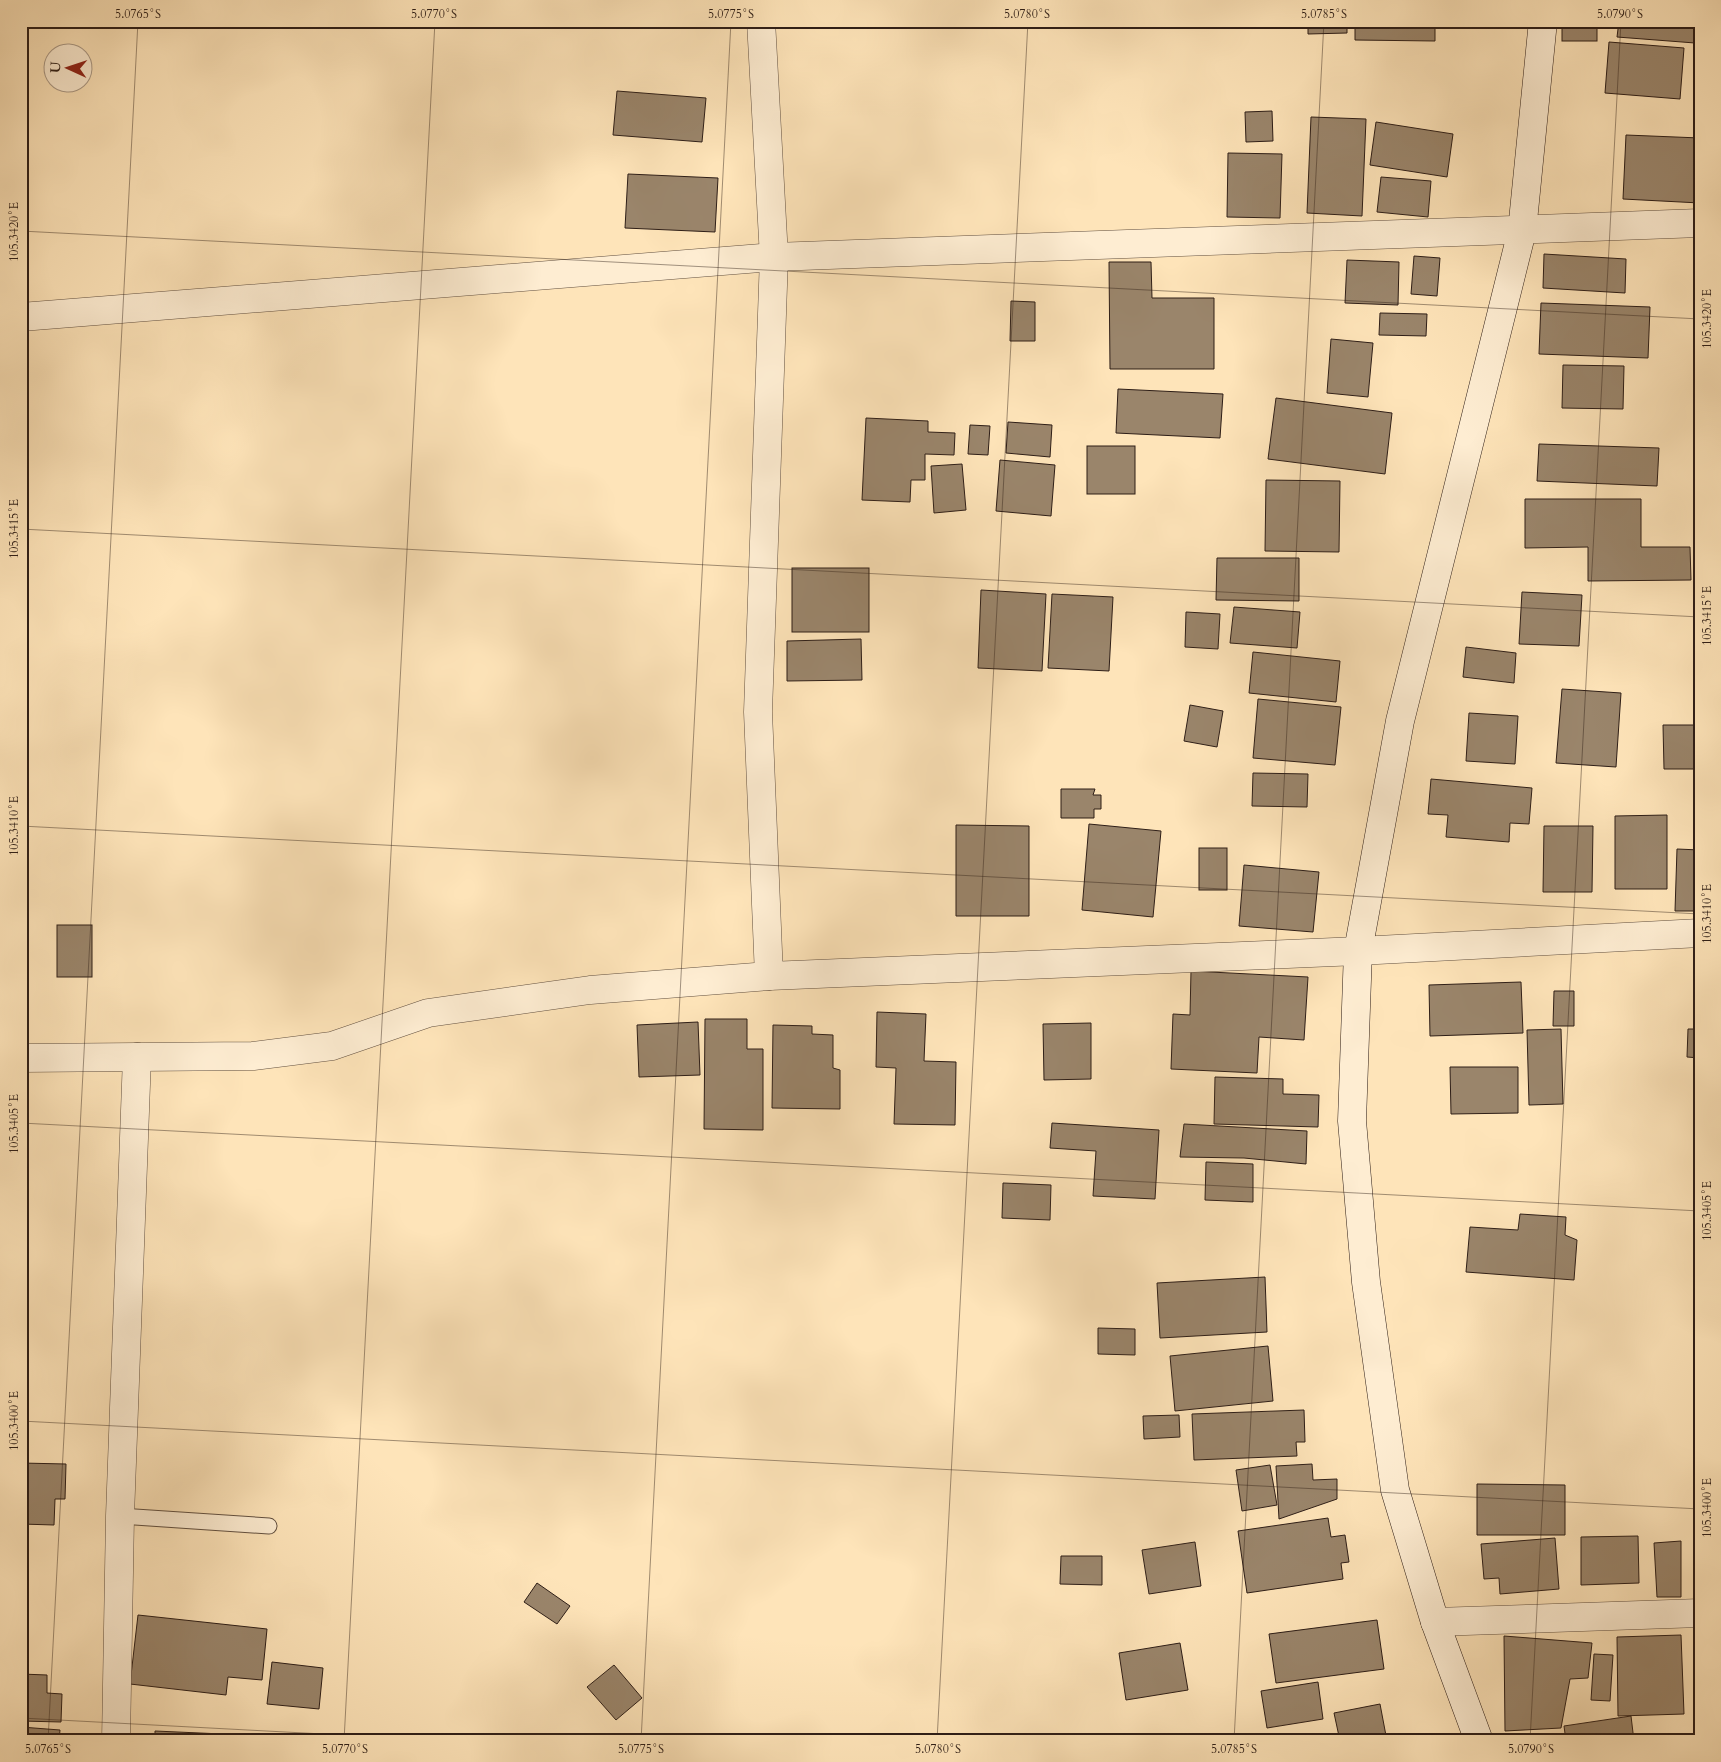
<svg xmlns="http://www.w3.org/2000/svg" width="1721" height="1762" font-family="Cardo,serif">
<style>
.building{fill:#9a856b;stroke:#2e1e17}
.lines{fill:none;stroke-linecap:round;stroke-linejoin:round}
.lane-casing{stroke:#625040;stroke-width:17}
.street-casing{stroke:#625040;stroke-width:29}
.secondary-casing{stroke:#2e1e17;stroke-width:29}
.lane{stroke:#feedd2;stroke-width:15}
.street{stroke:#feedd2;stroke-width:28}
.secondary{stroke:#feedd2;stroke-width:28}
.ticks{fill:none;stroke:#2e1e17;stroke-width:1;stroke-opacity:0.45}
.neatline{fill:none;stroke:#2e1e17;stroke-width:2}
.ticks-label{font-size:12px;text-anchor:middle;fill:#2e1e17}
</style>
<rect width="100%" height="100%" fill="#fee4b9"/>
<filter id="stains"><feTurbulence type="fractalNoise" baseFrequency=".004" numOctaves="4"/><feColorMatrix values="0 0 0 0 .2 0 0 0 0 .09 0 0 0 0 .02 0 0 0 .5 -.17"/></filter>
<radialGradient id="worn" r=".72"><stop offset=".6" stop-color="#630" stop-opacity="0"/><stop offset="1" stop-color="#630" stop-opacity=".3"/></radialGradient>
<g class="building">
<polygon points="1308,21 1347,21 1347,33 1308,34"/>
<polygon points="1355,21 1435,21 1435,41 1355,40"/>
<rect x="1562" y="21" width="35" height="20"/>
<polygon points="1619,21 1676,21 1676,24 1696,26 1695,43 1617,37"/>
<polygon points="1609,42 1684,48 1680,99 1605,93"/>
<polygon points="617,91 706,98 702,142 613,135"/>
<polygon points="1272,111 1273,141 1246,142 1245,112"/>
<polygon points="1311,117 1366,119 1362,216 1307,213"/>
<polygon points="1376,122 1453,134 1447,177 1370,165"/>
<polygon points="1626,135 1700,138 1700,203 1623,199"/>
<polygon points="1228,153 1282,154 1280,218 1227,217"/>
<polygon points="628,174 718,178 715,232 625,228"/>
<polygon points="1381,177 1431,181 1428,217 1377,212"/>
<polygon points="1544,254 1626,259 1625,293 1543,288"/>
<polygon points="1414,256 1440,258 1437,296 1411,294"/>
<polygon points="1347,260 1399,262 1398,305 1345,303"/>
<polygon points="1109,262 1151,262 1152,298 1214,298 1214,369 1110,369"/>
<polygon points="1011,301 1035,302 1035,341 1010,341"/>
<polygon points="1541,303 1650,307 1648,358 1539,354"/>
<polygon points="1380,313 1427,314 1426,336 1379,335"/>
<polygon points="1331,339 1373,343 1368,397 1327,393"/>
<polygon points="1563,365 1624,366 1623,409 1562,408"/>
<polygon points="1118,389 1223,394 1220,438 1116,433"/>
<polygon points="1276,398 1392,413 1385,474 1268,459"/>
<polygon points="866,418 928,421 928,432 955,433 954,455 925,454 925,480 911,480 910,502 862,500"/>
<polygon points="1008,422 1052,425 1050,457 1006,453"/>
<polygon points="970,425 990,426 988,455 968,454"/>
<polygon points="1539,444 1659,448 1657,486 1537,481"/>
<rect x="1087" y="446" width="48" height="48"/>
<polygon points="1000,460 1055,465 1051,516 996,511"/>
<polygon points="962,464 966,510 934,513 931,466"/>
<polygon points="1266,480 1340,481 1339,552 1265,551"/>
<polygon points="1525,499 1641,499 1641,547 1690,547 1691,580 1588,581 1588,547 1525,548"/>
<polygon points="1217,558 1299,558 1299,601 1216,600"/>
<rect x="792" y="568" width="77" height="64"/>
<polygon points="981,590 1046,594 1042,671 978,668"/>
<polygon points="1522,592 1582,595 1579,646 1519,644"/>
<polygon points="1052,594 1113,597 1109,671 1048,668"/>
<polygon points="1234,607 1300,612 1297,648 1230,643"/>
<polygon points="1186,612 1220,614 1218,649 1185,647"/>
<polygon points="861,639 862,680 787,681 787,641"/>
<polygon points="1466,647 1516,653 1514,683 1463,677"/>
<polygon points="1253,652 1340,661 1336,702 1249,693"/>
<polygon points="1562,689 1621,693 1616,767 1556,763"/>
<polygon points="1258,699 1341,707 1335,765 1253,758"/>
<polygon points="1190,705 1223,711 1217,747 1184,741"/>
<polygon points="1469,713 1518,716 1515,764 1466,761"/>
<polygon points="1663,725 1696,725 1697,769 1664,769"/>
<polygon points="1253,773 1308,774 1307,807 1252,806"/>
<polygon points="1431,779 1532,788 1529,824 1510,823 1509,842 1446,837 1448,815 1428,814"/>
<polygon points="1061,789 1095,789 1093,795 1101,795 1101,809 1094,809 1094,818 1061,818"/>
<polygon points="1667,815 1667,889 1615,889 1615,816"/>
<polygon points="1089,824 1161,831 1153,917 1082,910"/>
<polygon points="956,825 1029,826 1029,916 956,916"/>
<polygon points="1544,826 1593,826 1592,892 1543,892"/>
<rect x="1199" y="848" width="28" height="42"/>
<polygon points="1677,849 1700,850 1700,911 1675,911"/>
<polygon points="1244,865 1319,872 1313,932 1239,926"/>
<rect x="57" y="925" width="35" height="52"/>
<polygon points="1191,971 1308,977 1304,1040 1259,1037 1257,1073 1171,1069 1173,1014 1190,1015"/>
<polygon points="1521,982 1523,1033 1430,1036 1429,985"/>
<polygon points="1554,991 1574,991 1574,1026 1553,1026"/>
<polygon points="877,1012 926,1014 924,1061 956,1062 955,1125 894,1124 896,1068 876,1067"/>
<polygon points="705,1019 747,1019 747,1049 763,1049 763,1130 704,1129"/>
<polygon points="698,1022 700,1075 639,1077 637,1025"/>
<polygon points="1091,1023 1091,1079 1044,1080 1043,1024"/>
<polygon points="773,1025 812,1026 812,1034 833,1035 833,1068 840,1070 840,1109 772,1108"/>
<polygon points="1561,1029 1563,1104 1529,1105 1527,1030"/>
<polygon points="1688,1029 1700,1029 1700,1058 1687,1057"/>
<polygon points="1450,1067 1518,1067 1518,1113 1451,1114"/>
<polygon points="1215,1077 1283,1079 1283,1094 1319,1095 1318,1127 1214,1124"/>
<polygon points="1052,1123 1159,1130 1155,1199 1093,1196 1096,1151 1050,1148"/>
<polygon points="1184,1124 1307,1131 1306,1164 1244,1158 1180,1157"/>
<polygon points="1206,1162 1253,1164 1253,1202 1205,1200"/>
<polygon points="1003,1183 1051,1185 1050,1220 1002,1218"/>
<polygon points="1520,1214 1566,1217 1565,1235 1577,1240 1574,1280 1466,1272 1470,1227 1518,1230"/>
<polygon points="1265,1277 1267,1332 1160,1338 1157,1283"/>
<polygon points="1098,1328 1135,1329 1135,1355 1098,1354"/>
<polygon points="1268,1346 1273,1401 1175,1411 1170,1356"/>
<polygon points="1304,1410 1305,1442 1296,1442 1297,1456 1194,1460 1192,1414"/>
<polygon points="1179,1415 1180,1437 1144,1439 1143,1416"/>
<polygon points="21,1463 66,1464 65,1499 55,1499 54,1525 21,1524"/>
<polygon points="1312,1464 1313,1480 1337,1479 1337,1499 1279,1519 1276,1466"/>
<polygon points="1270,1465 1277,1505 1242,1511 1236,1470"/>
<polygon points="1477,1484 1565,1485 1565,1535 1477,1535"/>
<polygon points="1328,1518 1331,1537 1345,1535 1349,1562 1341,1563 1343,1579 1247,1593 1238,1531"/>
<polygon points="1638,1536 1639,1583 1581,1585 1581,1537"/>
<polygon points="1555,1538 1559,1589 1500,1594 1499,1578 1484,1579 1481,1544"/>
<polygon points="1681,1541 1681,1597 1657,1597 1654,1543"/>
<polygon points="1195,1542 1201,1586 1149,1594 1142,1550"/>
<polygon points="1061,1556 1102,1556 1102,1585 1060,1584"/>
<polygon points="537,1583 570,1606 557,1624 524,1602"/>
<polygon points="138,1615 267,1629 262,1680 228,1677 226,1695 130,1684"/>
<polygon points="1377,1620 1384,1669 1276,1683 1269,1634"/>
<polygon points="1681,1635 1684,1714 1618,1716 1617,1637"/>
<polygon points="1504,1636 1592,1643 1588,1678 1570,1679 1561,1728 1505,1731"/>
<polygon points="1180,1643 1188,1690 1126,1700 1119,1653"/>
<polygon points="1594,1654 1613,1655 1610,1701 1591,1700"/>
<polygon points="272,1662 323,1668 319,1709 267,1704"/>
<polygon points="614,1665 642,1698 616,1720 587,1687"/>
<polygon points="21,1674 47,1675 47,1693 62,1694 61,1722 21,1721"/>
<polygon points="1318,1682 1323,1719 1267,1728 1261,1691"/>
<polygon points="1380,1704 1387,1741 1340,1741 1334,1713"/>
<polygon points="1631,1716 1634,1741 1566,1741 1564,1726"/>
<polygon points="21,1727 60,1730 59,1741 21,1741"/>
<polygon points="155,1731 267,1736 267,1741 155,1741"/>
</g>
<g class="lines">
<g class="lane-casing">
<polyline id="lane" points="120,1516 269,1526"/>
</g>
<g class="street-casing">
<g id="street">
<polyline points="761,21 774,257 758,712 769,976"/>
<polyline points="21,317 774,257 1700,223"/>
<polyline points="21,1058 253,1056 332,1046 428,1013 590,990 769,976 1358,951 1700,933"/>
<polyline points="1435,1622 1700,1613"/>
<polyline points="116,1741 120,1516 137,1057"/>
</g>
</g>
<g class="secondary-casing">
<polyline id="secondary" points="1479,1741 1435,1622 1395,1490 1366,1282 1352,1121 1358,951 1400,721 1522,231 1543,21"/>
</g>
<use href="#lane" class="lane"/>
<use href="#street" class="street"/>
<use href="#secondary" class="secondary"/>
</g>
<path class="ticks" d="M1683,21L1700,22M21,231L1700,319M21,529L1700,617M21,826L1700,914M21,1123L1700,1211M21,1421L1700,1509M21,1718L455,1741M48,1741L138,21M344,1741L435,21M641,1741L731,21M937,1741L1028,21M1234,1741L1324,21M1530,1741L1621,21"/>
<rect width="1721" height="1762" fill="none" stroke="#fee4b9" stroke-width="55"/>
<g transform="translate(68 68) rotate(273)"><circle r="24" fill="#feedd2" stroke="#ab9a87"/>
<path d="M0-4L9 19L0 12L-9 19Z" fill="#8f2418"/>
<text y="-8" font-size="14" font-weight="bold" text-anchor="middle" fill="#2e1e17">U</text>
</g>
<rect x="28" y="28" width="1666" height="1706" class="neatline"/>
<g class="ticks-label">
<text x="138" y="18">5.0765°S</text>
<text x="434" y="18">5.0770°S</text>
<text x="731" y="18">5.0775°S</text>
<text x="1027" y="18">5.0780°S</text>
<text x="1324" y="18">5.0785°S</text>
<text x="1620" y="18">5.0790°S</text>
<text transform="translate(14 232) rotate(-90)" y="4">105.3420°E</text>
<text transform="translate(1707 319) rotate(-90)" y="4">105.3420°E</text>
<text transform="translate(14 529) rotate(-90)" y="4">105.3415°E</text>
<text transform="translate(1707 616) rotate(-90)" y="4">105.3415°E</text>
<text transform="translate(14 826) rotate(-90)" y="4">105.3410°E</text>
<text transform="translate(1707 914) rotate(-90)" y="4">105.3410°E</text>
<text transform="translate(14 1124) rotate(-90)" y="4">105.3405°E</text>
<text transform="translate(1707 1211) rotate(-90)" y="4">105.3405°E</text>
<text transform="translate(14 1421) rotate(-90)" y="4">105.3400°E</text>
<text transform="translate(1707 1508) rotate(-90)" y="4">105.3400°E</text>
<text x="48" y="1753">5.0765°S</text>
<text x="345" y="1753">5.0770°S</text>
<text x="641" y="1753">5.0775°S</text>
<text x="938" y="1753">5.0780°S</text>
<text x="1234" y="1753">5.0785°S</text>
<text x="1531" y="1753">5.0790°S</text>
</g>
<rect width="100%" height="100%" filter="url(#stains)"/>
<rect width="100%" height="100%" fill="url(#worn)"/>
</svg>
